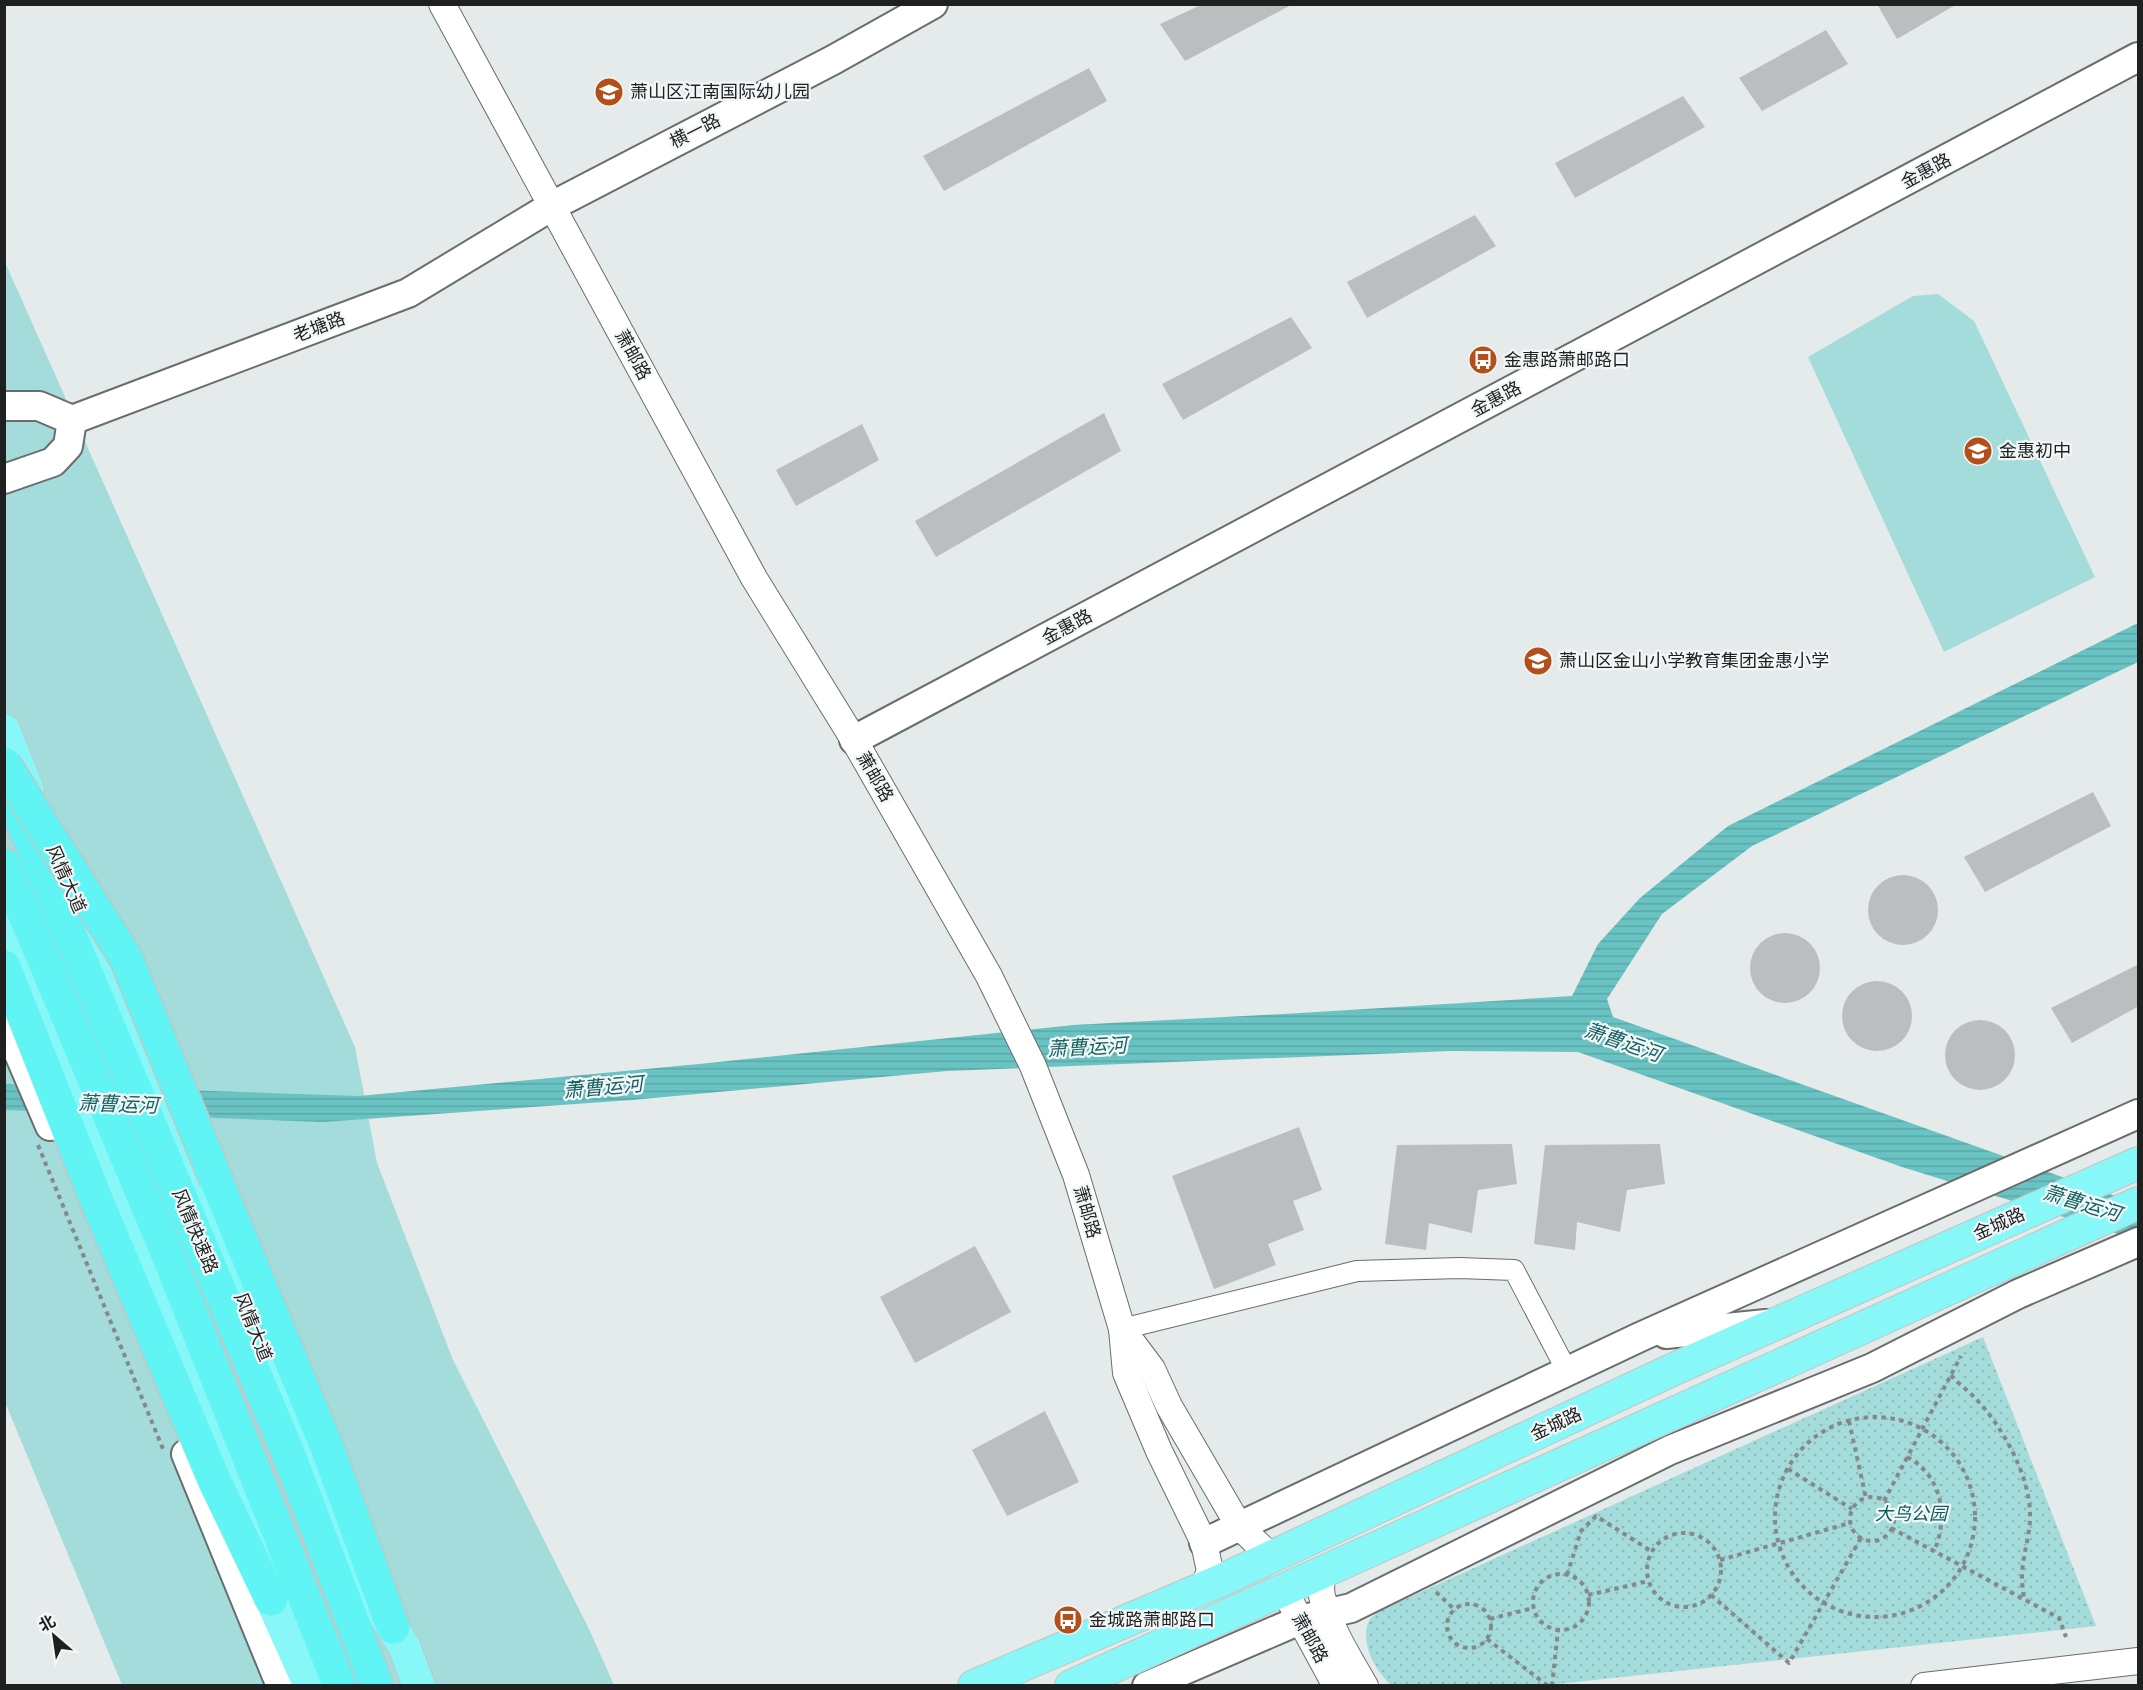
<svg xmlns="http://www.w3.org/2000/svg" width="2143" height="1690" font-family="'Playfair Display','Noto Sans SC',serif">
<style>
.grass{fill:#a3dcdb}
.park{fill:url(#park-dots)}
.water{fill:url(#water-rules)}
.building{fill:#babebe}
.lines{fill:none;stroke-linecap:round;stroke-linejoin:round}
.minor-casing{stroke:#696d6d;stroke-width:22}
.tertiary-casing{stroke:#696d6d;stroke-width:28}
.secondary-casing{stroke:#696d6d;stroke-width:32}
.primary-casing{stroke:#c5c5c5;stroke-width:34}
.trunk-casing{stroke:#c5c5c5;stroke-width:36}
.path{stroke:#858989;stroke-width:4;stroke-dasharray:4.5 4.5;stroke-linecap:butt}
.minor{stroke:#fff;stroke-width:20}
.tertiary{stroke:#fff;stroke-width:26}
.secondary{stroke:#fff;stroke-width:28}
.primary{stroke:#88f7f7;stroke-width:32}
.trunk{stroke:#60f4f4;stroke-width:33}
.trunk-bridge-casing{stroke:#c5c5c5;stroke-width:36;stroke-linecap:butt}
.trunk-bridge{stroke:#60f4f4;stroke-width:33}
.labels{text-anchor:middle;stroke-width:4.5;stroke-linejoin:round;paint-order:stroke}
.poi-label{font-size:18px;fill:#1f2121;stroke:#f3f7f7;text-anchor:start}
.street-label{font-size:18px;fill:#1f2121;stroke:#f3f7f7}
.park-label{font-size:18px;font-style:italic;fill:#0e5d5d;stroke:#f3f7f7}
.water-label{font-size:20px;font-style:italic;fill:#186363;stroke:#f3f7f7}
</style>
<defs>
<pattern id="park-dots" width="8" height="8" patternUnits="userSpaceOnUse" patternTransform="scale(1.5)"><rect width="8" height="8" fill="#a3dcdb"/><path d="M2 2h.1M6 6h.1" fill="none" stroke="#8cbcbc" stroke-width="1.8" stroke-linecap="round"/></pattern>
<pattern id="water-rules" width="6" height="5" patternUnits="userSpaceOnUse" patternTransform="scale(1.5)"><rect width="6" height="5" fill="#69c3c2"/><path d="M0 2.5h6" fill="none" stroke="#5ba7a6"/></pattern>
</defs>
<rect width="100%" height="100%" fill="#e5eaea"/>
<g class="grass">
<polygon points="4,260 355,1047 377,1163 453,1360 589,1629 614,1685 122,1685 5,1402"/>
<polygon points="1938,294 1974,321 2095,577 1944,652 1808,357 1913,296"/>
</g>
<path class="park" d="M1983,1337L2096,1626L1548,1685H1391C1376,1672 1359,1642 1369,1621C1371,1617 1376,1614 1379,1611Z"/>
<polygon class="water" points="2138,623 2138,662 1752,846 1662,914 1607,999 1613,1017 2138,1204 2138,1240 1902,1167 1578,1052 1451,1051 947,1071 632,1100 323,1122 5,1110 5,1084 359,1096 699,1064 1073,1025 1301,1013 1572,996 1598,944 1640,898 1728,826"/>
<g class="building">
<polygon points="1203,4 1293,4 1185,61 1160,24"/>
<polygon points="1877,4 1957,4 1897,39"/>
<polygon points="1826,30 1848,64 1762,111 1739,78"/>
<polygon points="1089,68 1107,101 944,191 923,156"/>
<polygon points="1683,96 1705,127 1575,198 1555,163"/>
<polygon points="1475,215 1496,246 1367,318 1347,282"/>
<polygon points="1291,317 1312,348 1183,420 1162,384"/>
<polygon points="1104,413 1121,451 936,557 915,521"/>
<polygon points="862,424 879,460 796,506 776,470"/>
<polygon points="2093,792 2111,826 1985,892 1964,857"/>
<circle cx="1903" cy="910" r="35"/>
<circle cx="1785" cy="968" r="35"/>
<polygon points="2139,964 2139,1006 2072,1043 2051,1008"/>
<circle cx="1877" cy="1016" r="35"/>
<circle cx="1980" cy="1055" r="35"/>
<polygon points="1299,1127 1322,1190 1293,1201 1304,1230 1268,1244 1276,1265 1214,1289 1172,1176"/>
<polygon points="1512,1144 1517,1184 1478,1190 1472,1233 1429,1223 1426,1250 1385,1244 1397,1145"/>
<polygon points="1660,1144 1665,1184 1627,1190 1620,1232 1577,1222 1575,1250 1534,1244 1545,1145"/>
<polygon points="975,1246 1011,1312 915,1363 880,1297"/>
<polygon points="1045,1411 1079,1482 1007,1516 972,1450"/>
</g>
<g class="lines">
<g class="minor-casing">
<polyline id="minor" points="1122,1329 1357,1271 1459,1268 1514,1270 1567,1371"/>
</g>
<g class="tertiary-casing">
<g id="tertiary">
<polyline points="442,4 754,578 854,740 989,976 1033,1066 1076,1175 1122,1329 1126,1373 1159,1451 1204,1543 1210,1571 1203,1588"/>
<polyline points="1122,1329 1152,1369 1169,1406 1239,1526 1271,1557"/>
<path d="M1322,1572C1322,1580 1320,1589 1322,1596C1328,1625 1350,1660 1365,1686"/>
<polyline points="1284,1590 1336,1686"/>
<polyline points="1924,1686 2138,1661"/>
</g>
</g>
<g class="secondary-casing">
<g id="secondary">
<polyline points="4,406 39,406 72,420 68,446 53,462 4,479"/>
<polyline points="72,420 408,293 552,206 833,60 933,4"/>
<polyline points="854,740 2138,57"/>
<polyline points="4,1019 50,1126"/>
<polyline points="1666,1334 1766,1324"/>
<polyline points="186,1454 281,1686"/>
<polyline points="1204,1543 1640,1337 2138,1114"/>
<polyline points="1147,1686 1300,1620 1351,1608 1670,1450 1872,1368 2018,1294 2138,1242"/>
</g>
</g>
<g class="primary-casing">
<g id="primary">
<polyline points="4,730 28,790"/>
<polyline points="72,894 108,971 143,1064 192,1174 345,1552 404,1646 419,1686"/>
<polyline points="4,923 62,1066 104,1161 154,1285 236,1469 271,1599 310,1686"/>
<polyline points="974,1686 1222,1580 1674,1369 2138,1163"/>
<polyline points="1071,1686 2138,1203"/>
</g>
</g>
<g class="trunk-casing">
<g id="trunk">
<polyline points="8,788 288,1453 377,1686"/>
<polyline points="4,865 164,1245 340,1686"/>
<polyline points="4,967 96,1199 214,1480 271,1599"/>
<polyline points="216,1179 327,1447 393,1627"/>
</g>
</g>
<g class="path">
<polyline points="38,1145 163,1449"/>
<path d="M1951,1375C1958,1384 1967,1389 1974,1397C2002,1425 2031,1477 2030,1517C2030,1537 2022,1557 2022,1577C2022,1584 2023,1592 2024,1600"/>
<circle cx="1875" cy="1517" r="100"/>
<polyline points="1849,1421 1866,1498"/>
<path d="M1907,1457C1942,1475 1949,1518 1934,1551"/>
<polyline points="1788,1469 1852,1509"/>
<circle cx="1872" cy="1519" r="22"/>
<polyline points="1884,1501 1961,1356"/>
<polyline points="1891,1528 2059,1618 2066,1637"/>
<circle cx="1684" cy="1570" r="37"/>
<polyline points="1720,1560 1850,1523"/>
<circle cx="1561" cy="1602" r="28"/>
<polyline points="1567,1575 1581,1531 1596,1516 1651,1551"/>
<polyline points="1436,1592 1455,1610"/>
<polyline points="1588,1595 1649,1581"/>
<polyline points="1711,1595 1789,1663 1861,1538"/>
<circle cx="1469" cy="1626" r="22"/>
<polyline points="1490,1619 1533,1608"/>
<polyline points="1487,1639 1548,1686"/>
<polyline points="1552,1686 1558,1630"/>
</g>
<use href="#minor" class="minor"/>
<use href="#tertiary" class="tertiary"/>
<use href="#secondary" class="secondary"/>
<use href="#primary" class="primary"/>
<use href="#trunk" class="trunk"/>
<g class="trunk-bridge-casing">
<polyline id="trunk-bridge" points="4,764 126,958 216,1179"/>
</g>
<use href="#trunk-bridge" class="trunk-bridge"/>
</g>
<defs>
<g id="school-disc" transform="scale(1.5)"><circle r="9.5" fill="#b34f1a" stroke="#f3f7f7"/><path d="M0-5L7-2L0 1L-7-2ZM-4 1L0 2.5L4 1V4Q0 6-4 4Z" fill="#fff"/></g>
<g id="bus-disc" transform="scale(1.5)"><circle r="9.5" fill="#b34f1a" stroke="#f3f7f7"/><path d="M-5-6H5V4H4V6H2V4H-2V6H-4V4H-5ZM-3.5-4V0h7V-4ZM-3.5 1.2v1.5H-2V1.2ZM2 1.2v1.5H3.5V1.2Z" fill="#fff"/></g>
</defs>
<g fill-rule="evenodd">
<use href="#school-disc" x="609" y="92"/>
<use href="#bus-disc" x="1483" y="360"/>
<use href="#school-disc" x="1978" y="451"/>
<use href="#school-disc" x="1538" y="661"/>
<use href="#bus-disc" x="1068" y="1620"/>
</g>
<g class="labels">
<g class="poi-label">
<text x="630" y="98">萧山区江南国际幼儿园</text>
<text x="1504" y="366">金惠路萧邮路口</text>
<text x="1999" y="457">金惠初中</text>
<text x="1559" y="667">萧山区金山小学教育集团金惠小学</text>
<text x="1089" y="1626">金城路萧邮路口</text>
</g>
<g class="street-label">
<text transform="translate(695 131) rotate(-27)" y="6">横一路</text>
<text transform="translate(1926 171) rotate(-28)" y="6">金惠路</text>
<text transform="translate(319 327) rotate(-21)" y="6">老塘路</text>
<text transform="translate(633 355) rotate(61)" y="6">萧邮路</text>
<text transform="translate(1496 399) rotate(-28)" y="6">金惠路</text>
<text transform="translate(1067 627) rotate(-28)" y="6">金惠路</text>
<text transform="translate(875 777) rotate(60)" y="6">萧邮路</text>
<text transform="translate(66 879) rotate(66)" y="6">风情大道</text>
<text transform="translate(1087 1212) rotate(74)" y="6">萧邮路</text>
<text transform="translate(1999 1224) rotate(-24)" y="6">金城路</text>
<text transform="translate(195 1231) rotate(67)" y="6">风情快速路</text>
<text transform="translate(253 1327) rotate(68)" y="6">风情大道</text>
<text transform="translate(1556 1424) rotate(-25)" y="6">金城路</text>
<text transform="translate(1310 1638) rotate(61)" y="6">萧邮路</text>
</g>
<g class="park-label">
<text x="1911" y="1520">大鸟公园</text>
</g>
<g class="water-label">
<text transform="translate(1623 1042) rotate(19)" y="7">萧曹运河</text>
<text transform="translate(1087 1047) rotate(-3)" y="7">萧曹运河</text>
<text transform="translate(603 1087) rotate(-5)" y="7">萧曹运河</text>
<text transform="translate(118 1104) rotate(2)" y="7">萧曹运河</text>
<text transform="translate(2082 1203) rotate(17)" y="7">萧曹运河</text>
</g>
</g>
<rect width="2143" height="1690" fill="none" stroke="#1f2121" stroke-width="12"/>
<g transform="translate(54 1636) rotate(331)" stroke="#f3f7f7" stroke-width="4.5" paint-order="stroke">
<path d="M0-4.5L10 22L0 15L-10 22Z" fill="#1f2121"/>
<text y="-9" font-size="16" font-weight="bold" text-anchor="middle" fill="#1f2121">北</text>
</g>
</svg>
